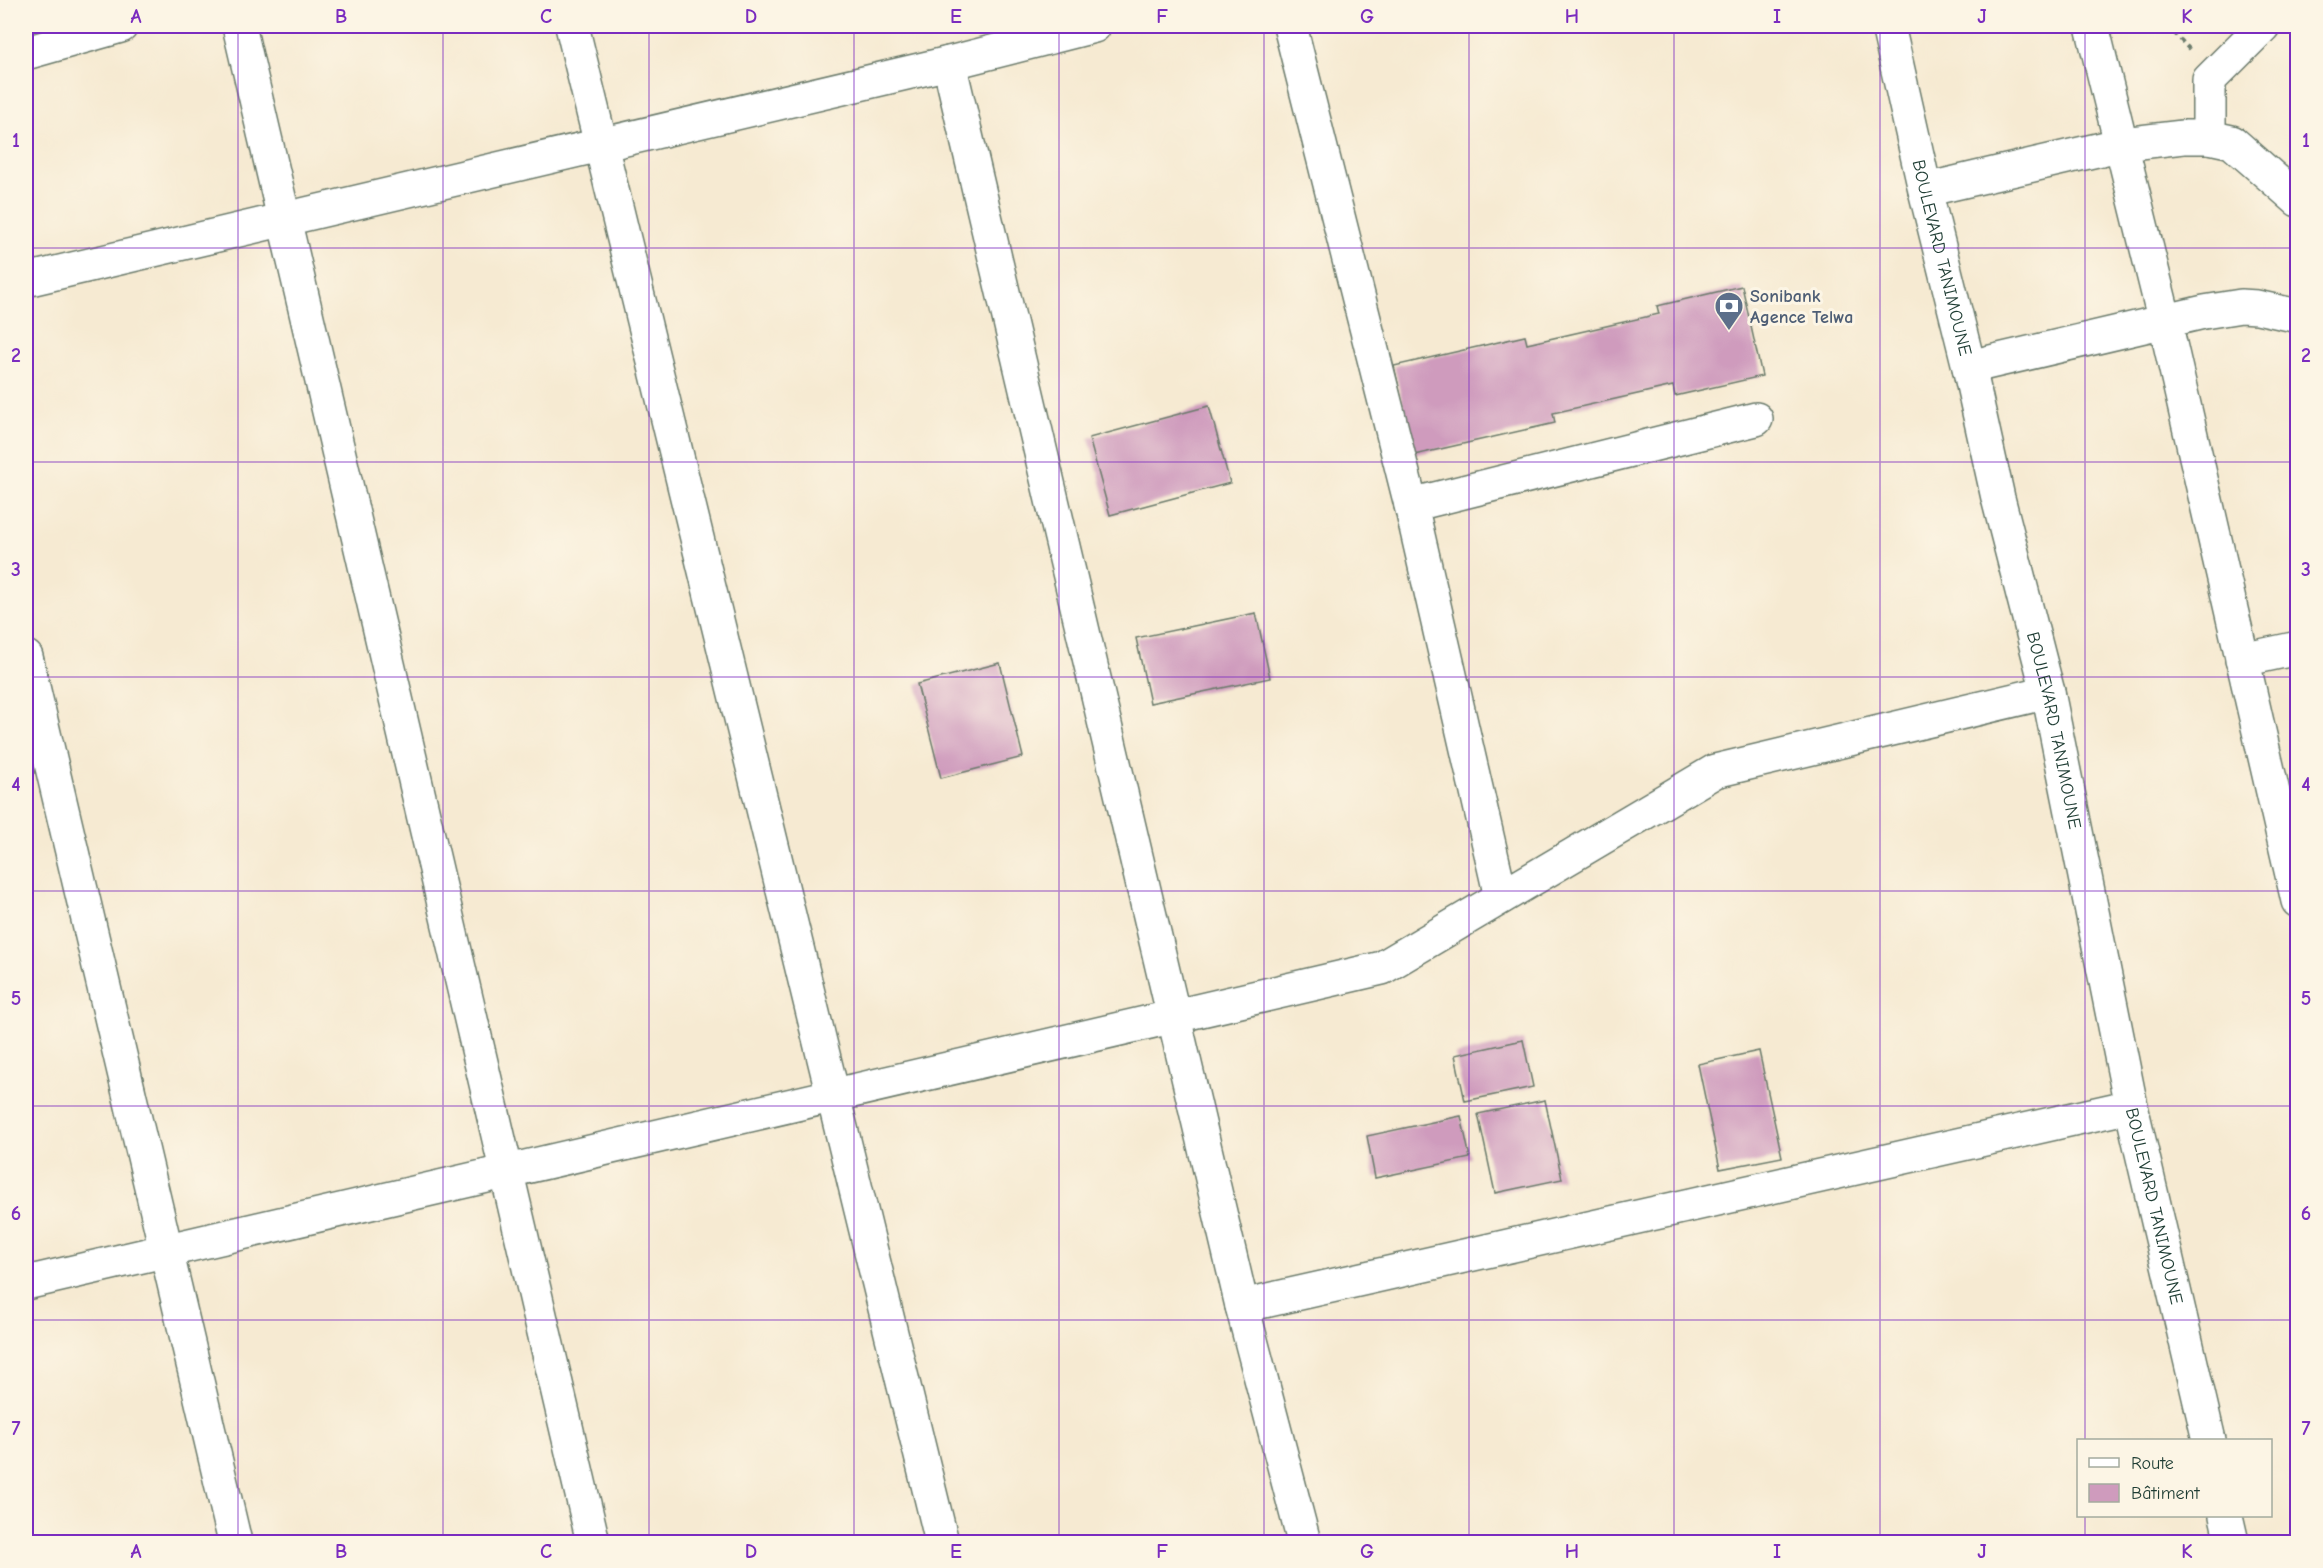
<svg xmlns="http://www.w3.org/2000/svg" width="2323" height="1568" font-family="'Comic Neue',sans-serif">
<style>
.building{fill:#cf9bbd}
.lines{fill:none;stroke-linecap:round;stroke-linejoin:round}
.minor-casing{stroke:#6a7a6b;stroke-width:36}
.major-casing{stroke:#6a7a6b;stroke-width:36}
.path{stroke:#6a7a6b;stroke-width:4;stroke-dasharray:4.5 4.5;stroke-linecap:butt}
.minor{stroke:#fff;stroke-width:33}
.major{stroke:#fff;stroke-width:33}
.grid{fill:none;stroke:#7b2cbf;stroke-width:1.5;stroke-opacity:0.55}
.labels{text-anchor:middle;stroke-width:6;stroke-linejoin:round;paint-order:stroke}
.street-label{font-size:18px;fill:#1f3d34;stroke:#fcf5e5}
.service-label{font-size:18px;font-weight:bold;fill:#4e5e75;stroke:#fcf5e5;text-anchor:start}
.neatline{fill:none;stroke:#7b2cbf;stroke-width:2}
.grid-label{font-size:20px;text-anchor:middle;font-weight:bold;fill:#7b2cbf}
</style>
<rect width="100%" height="100%" fill="#fcf5e5"/>
<filter id="ink" filterUnits="userSpaceOnUse"><feTurbulence type="fractalNoise" baseFrequency=".0167" numOctaves="2"/><feDisplacementMap in="SourceGraphic" scale="12" xChannelSelector="R" yChannelSelector="G"/><feConvolveMatrix kernelMatrix="1 2 1 2 8 2 1 2 1" color-interpolation-filters="sRGB"/></filter>
<filter id="wash" filterUnits="userSpaceOnUse"><feTurbulence type="fractalNoise" baseFrequency=".008" numOctaves="4" result="noise"/><feDisplacementMap in="SourceGraphic" scale="24" xChannelSelector="R" yChannelSelector="G"/><feGaussianBlur stdDeviation="1.35" result="paint"/><feColorMatrix in="noise" values="0 0 0 0 0 0 0 0 0 0 0 0 0 0 0 0 0 1.4 0 .05"/><feComposite in="paint" operator="in"/></filter>
<g filter="url(#wash)">
<rect width="100%" height="100%" fill="#f6ead2"/>
<g id="blocks">
<g class="building">
<polygon points="1742,286 1762,376 1675,396 1673,386 1553,413 1555,423 1414,455 1394,366 1525,336 1527,344 1659,314 1657,306"/>
<polygon points="1209,406 1230,483 1110,515 1089,438"/>
<polygon points="1256,613 1270,678 1150,703 1136,638"/>
<polygon points="1000,663 1023,757 941,778 917,684"/>
<polygon points="1523,1040 1533,1087 1465,1101 1455,1055"/>
<polygon points="1759,1051 1782,1157 1720,1169 1698,1064"/>
<polygon points="1545,1100 1562,1179 1495,1193 1478,1114"/>
<polygon points="1461,1116 1470,1158 1375,1178 1367,1136"/>
</g>
</g>
</g>
<g filter="url(#ink)">
<use href="#blocks" fill-opacity="0" stroke="#6a7a6b" stroke-width="1.5"/>
<g class="lines">
<g class="minor-casing">
<g id="minor">
<polyline points="239,26 593,1542"/>
<polyline points="572,26 942,1542"/>
<polyline points="1290,26 1411,505 1501,897"/>
<polyline points="26,53 121,26"/>
<polyline points="949,63 1242,1306 1304,1542"/>
<polyline points="2209,137 2209,80 2263,26"/>
<polyline points="26,280 949,63 1094,26"/>
<polyline points="1411,505 1756,419"/>
<polyline points="26,657 235,1542"/>
<polyline points="2242,660 2298,648"/>
<polyline points="26,1283 1382,968 1715,771 2048,692"/>
<polyline points="1242,1306 2131,1106"/>
</g>
</g>
<g class="major-casing">
<g id="major">
<path id="s1" d="M1888,26L1925,190L1969,367L1998,498L2048,692L2131,1106L2209,1440"/>
<polyline points="2092,26 2165,322 2298,901"/>
<polyline points="1925,190 2123,144 2183,137 2209,137 2232,142 2298,200"/>
<polyline points="1969,367 2204,312 2241,306 2257,307 2298,316"/>
<polyline points="2226,1516 2232,1542"/>
</g>
</g>
<polyline class="path" points="2168,26 2190,50"/>
<use href="#minor" class="minor"/>
<use href="#major" class="major"/>
</g>
</g>
<path class="grid" d="M238,26V1542M443,26V1542M649,26V1542M854,26V1542M1059,26V1542M1264,26V1542M1469,26V1542M1674,26V1542M1880,26V1542M2085,26V1440M26,248H2298M26,462H2298M26,677H2298M26,891H2298M26,1106H2298M26,1320H2298M2085,1516V1542"/>
<defs>
<g id="bank-pin" transform="scale(1.5)"><path d="M0 17L-7.5 6A9.5 9.5 0 1 1 7.5 6Z" fill="#5c6f8a" stroke="#fcf5e5"/><path d="M-6-4H6V4H-6ZM0-2.3a2.3 2.3 0 1 0 0 4.6a2.3 2.3 0 1 0 0-4.6Z" fill="#fff"/></g>
</defs>
<g fill-rule="evenodd">
<use href="#bank-pin" x="1729" y="306"/>
</g>
<g class="labels">
<g class="street-label">
<text dy="6" stroke="none"><textPath href="#s1" startOffset="238">BOULEVARD TANIMOUNE</textPath></text>
<text dy="6" stroke="none"><textPath href="#s1" startOffset="724">BOULEVARD TANIMOUNE</textPath></text>
<text dy="6" stroke="none"><textPath href="#s1" startOffset="1210">BOULEVARD TANIMOUNE</textPath></text>
</g>
<g class="service-label">
<text x="1750" y="302">Sonibank<tspan x="1750" dy="21">Agence Telwa</tspan></text>
</g>
</g>
<rect width="2323" height="1568" fill="none" stroke="#fcf5e5" stroke-width="66"/>
<rect x="2077" y="1439" width="195" height="78" fill="#fcf5e5" stroke="#a4ab9e" stroke-width="1.5"/>
<rect x="2089" y="1458" width="30" height="9" fill="#ffffff" stroke="#a4ab9e" stroke-width="1.5"/>
<text x="2131" y="1469" font-size="18" fill="#1f3d34">Route</text>
<rect x="2089" y="1484" width="30" height="18" fill="#cf9bbd" stroke="#a4ab9e" stroke-width="1.5"/>
<text x="2131" y="1499" font-size="18" fill="#1f3d34">Bâtiment</text>
<rect x="33" y="33" width="2257" height="1502" class="neatline"/>
<g class="grid-label">
<text x="136" y="23">A</text>
<text x="341" y="23">B</text>
<text x="546" y="23">C</text>
<text x="751" y="23">D</text>
<text x="956" y="23">E</text>
<text x="1162" y="23">F</text>
<text x="1367" y="23">G</text>
<text x="1572" y="23">H</text>
<text x="1777" y="23">I</text>
<text x="1982" y="23">J</text>
<text x="2187" y="23">K</text>
<text x="16" y="147">1</text>
<text x="2306" y="147">1</text>
<text x="16" y="362">2</text>
<text x="2306" y="362">2</text>
<text x="16" y="576">3</text>
<text x="2306" y="576">3</text>
<text x="16" y="791">4</text>
<text x="2306" y="791">4</text>
<text x="16" y="1005">5</text>
<text x="2306" y="1005">5</text>
<text x="16" y="1220">6</text>
<text x="2306" y="1220">6</text>
<text x="16" y="1435">7</text>
<text x="2306" y="1435">7</text>
<text x="136" y="1558">A</text>
<text x="341" y="1558">B</text>
<text x="546" y="1558">C</text>
<text x="751" y="1558">D</text>
<text x="956" y="1558">E</text>
<text x="1162" y="1558">F</text>
<text x="1367" y="1558">G</text>
<text x="1572" y="1558">H</text>
<text x="1777" y="1558">I</text>
<text x="1982" y="1558">J</text>
<text x="2187" y="1558">K</text>
</g>
</svg>
